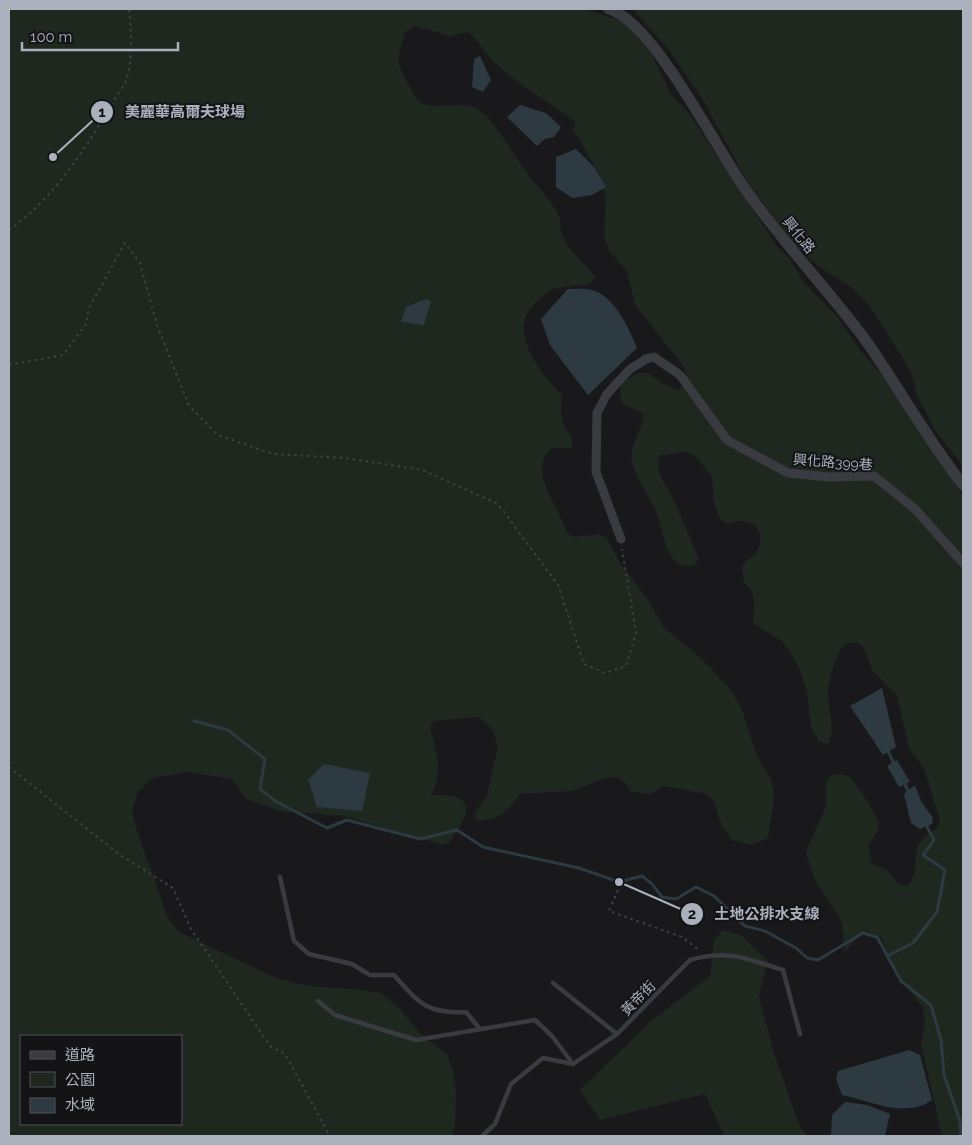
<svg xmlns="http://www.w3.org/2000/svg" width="972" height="1145" font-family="Raleway,'Noto Sans TC',sans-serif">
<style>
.green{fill:#1e281f;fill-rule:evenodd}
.water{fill:#2d3a42}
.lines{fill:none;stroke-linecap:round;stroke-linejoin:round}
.stream{stroke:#2d3a42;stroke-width:3}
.path{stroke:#404248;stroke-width:2;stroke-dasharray:2.5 4;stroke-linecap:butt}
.service{stroke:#3a3b41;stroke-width:4.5}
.minor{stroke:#3a3b41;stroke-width:9}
.tertiary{stroke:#3a3b41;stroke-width:11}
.labels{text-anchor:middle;stroke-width:4;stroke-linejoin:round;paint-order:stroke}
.street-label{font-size:14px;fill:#aab1bd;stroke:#141417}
.leader{fill:none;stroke:#aab1bd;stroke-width:2}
.callout-dot{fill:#aab1bd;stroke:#141417;stroke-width:2}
.mark-label{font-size:15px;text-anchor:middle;font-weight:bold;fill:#111}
.callout-label{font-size:15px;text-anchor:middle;font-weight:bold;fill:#aab1bd;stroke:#141417;stroke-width:4;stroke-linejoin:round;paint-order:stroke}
</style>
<rect width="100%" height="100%" fill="#19191c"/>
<g class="green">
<path d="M9,9H584L623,21L651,52L670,93L688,112L776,245L791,260L804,283L836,315L860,350L895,390L963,497V1136H942L921,1044L925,1019L922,1006L904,984L886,950L882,938C864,926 855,939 845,953L842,922L816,882L806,854L808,846L826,807V782L831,775C837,774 841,773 847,776C855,780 875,812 878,821C881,830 873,839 868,846L872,864L887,870L898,884L907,886C921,870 912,858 919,844C922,837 931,833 937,828L940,820L924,769L909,748L897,696L873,671L863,646C857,643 851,640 845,645C837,650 828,681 828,691C828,709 836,728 828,744L819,742L811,727L807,691L798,665L783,642L753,623C754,608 758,593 744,583L742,566L747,560L755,555C757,551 760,545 760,540C762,520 739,518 727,524L720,519L714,502L712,476L695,456L687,452L660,455L658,465L660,475L674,500L699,559L694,566C688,566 681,567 676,562C664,551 662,526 656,512C649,496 636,479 632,462C628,445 643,431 644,414L621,403L620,386C652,356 650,385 680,390L687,376L684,367L635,305L627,271L609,251L604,235L606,200L600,176L578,137L572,131L576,122C550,103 512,81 491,59C482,50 478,39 468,32L450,36L414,26L405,32C398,58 394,61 409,85C412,90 415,97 419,101C434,114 465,95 484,114C501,130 512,153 526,172C537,186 549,197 558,214C562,222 559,231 564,239C572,253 585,265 596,277L590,284C578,286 562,286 551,290C547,292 543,297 539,300C503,327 539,372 562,395C560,416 560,421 572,438V448H553L546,453C544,459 541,467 542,472C543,488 562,516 568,534L575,537L600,534L607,539L620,563L649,601L664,628L699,656L733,692L742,710L757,756L772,781L774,800L768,838L751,845L732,840L721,825L714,801L707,794L662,786C652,797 644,794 630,791L626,783L618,778L609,777L572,791L520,794C505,814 500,820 475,820L476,811L487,796L498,745L491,728L479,717L433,721L430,729C437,750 443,774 431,795C439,795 448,795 455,797C480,803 456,832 449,843L440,844L344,816L280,811L246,799L232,779L187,772L151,779L138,792L132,810L136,828L168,918L179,932L278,979L311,986L363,990L381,993L397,1006L419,1032L447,1055L453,1071L456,1089L455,1126L452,1136H9ZM21,1036H181V1124H21Z"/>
<polygon points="632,9 963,9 963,466 936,432 917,395 911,372 870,306 851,287 819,267 792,242 745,178 702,98 666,46"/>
<polygon points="723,930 741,935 768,961 759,996 773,1050 798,1122 807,1136 724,1136 705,1094 600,1120 580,1090 651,1021 710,976 714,940"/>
</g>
<g class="water">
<polygon points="480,56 491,80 483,92 472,87 474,59"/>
<polygon points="520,105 546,113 561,127 554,137 545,139 537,146 507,117"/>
<polygon points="576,149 594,167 606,187 592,195 572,198 556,187 556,157"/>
<path d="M568,289C575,289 585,288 592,290C615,296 629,329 637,348L588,395L550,345L541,319Z"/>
<polygon points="426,299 431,301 424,325 401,322 406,307"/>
<polygon points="882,688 896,747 883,755 850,706"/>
<polygon points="897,760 910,782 899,787 887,766"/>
<polygon points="324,764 370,773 362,811 317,807 308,780"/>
<polygon points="915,785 921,801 933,818 932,824 920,829 911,823 904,794"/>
<path d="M909,1050L920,1055L932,1100C905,1119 871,1101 842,1095L836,1079L838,1071Z"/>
<polygon points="845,1102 867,1105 890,1114 885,1136 831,1136 832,1115"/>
</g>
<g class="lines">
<g class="stream">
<polyline points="194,721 228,730 265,759 260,789 277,802 327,828 347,820 420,839 457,830 483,847 579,868 619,882 642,876 652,884 662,897 676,899 696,887 714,896 745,926 765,931 796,948 807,958 818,960 863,933 877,937 901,981 931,1005 941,1040 944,1075 960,1121 961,1136"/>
<polyline points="887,749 895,766"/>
<polyline points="903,780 909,793"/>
<polyline points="887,956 913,943 937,912 945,870 923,855 934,840 926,825"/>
</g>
<g class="path">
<path d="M9,230C52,200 86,148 112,104C116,96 125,86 127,77C133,59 131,28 129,9"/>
<polyline points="9,365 63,355 86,324 89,308 125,243 140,263 157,325 189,406 218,435 273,454 345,458 422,470 498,504 558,585 584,664 605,673 626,666 636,633 622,549"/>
<polyline points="9,767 120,855 173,888 191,929 270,1046 285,1054 330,1136"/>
<polyline points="618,890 609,911 682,937 700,951"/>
</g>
<g class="service">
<path d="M280,877L294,941L309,954L352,964L370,975H394C419,1003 426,1014 466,1012L480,1029"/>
<polyline points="553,983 617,1034"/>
<polyline points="318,1001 335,1015 416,1040 535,1020 552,1036 573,1064"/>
<path d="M482,1136L495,1124L511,1084L543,1058L573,1064L617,1034L690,960C728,949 747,959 783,970L800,1034"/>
</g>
<polyline class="minor" points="621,539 596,472 597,413 607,394 629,370 646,359 654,357 680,375 727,440 788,473 828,477 874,476 915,509 963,563"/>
<path class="tertiary" d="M609,9C654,22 716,149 746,190C782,242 826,287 864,338C898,386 927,439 963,485"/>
</g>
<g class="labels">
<g class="street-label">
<text transform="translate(799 235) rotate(51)" y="5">興化路</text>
<text transform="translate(833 462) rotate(4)" y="5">興化路399巷</text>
<text transform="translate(638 998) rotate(-45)" y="5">黃帝街</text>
</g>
</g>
<path class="leader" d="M53 157L102 112M619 882L692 914"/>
<g class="callout-dot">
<circle cx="53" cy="157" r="5"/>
<circle cx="619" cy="882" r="5"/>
<circle cx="102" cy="112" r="12"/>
<circle cx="692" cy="914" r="12"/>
</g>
<g class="mark-label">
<text x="102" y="117">1</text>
<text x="692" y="919">2</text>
</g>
<g class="callout-label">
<text x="185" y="117">美麗華高爾夫球場</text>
<text x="767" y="919">土地公排水支線</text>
</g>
<rect width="972" height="1145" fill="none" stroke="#aab1bd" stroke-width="20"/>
<rect x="20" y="1035" width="162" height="90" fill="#141417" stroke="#505359"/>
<rect x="30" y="1051" width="25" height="8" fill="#3a3b41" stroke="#505359"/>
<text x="65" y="1060" font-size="15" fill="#aab1bd">道路</text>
<rect x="30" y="1072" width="25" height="15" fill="#1e281f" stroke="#505359"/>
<text x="65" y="1085" font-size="15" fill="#aab1bd">公園</text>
<rect x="30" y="1098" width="25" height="15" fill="#2d3a42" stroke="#505359"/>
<text x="65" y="1110" font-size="15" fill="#aab1bd">水域</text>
<path d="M22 42v8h156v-8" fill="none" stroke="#aab1bd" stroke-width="2.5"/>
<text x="30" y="42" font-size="15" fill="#aab1bd" stroke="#141417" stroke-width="4" paint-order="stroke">100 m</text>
</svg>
